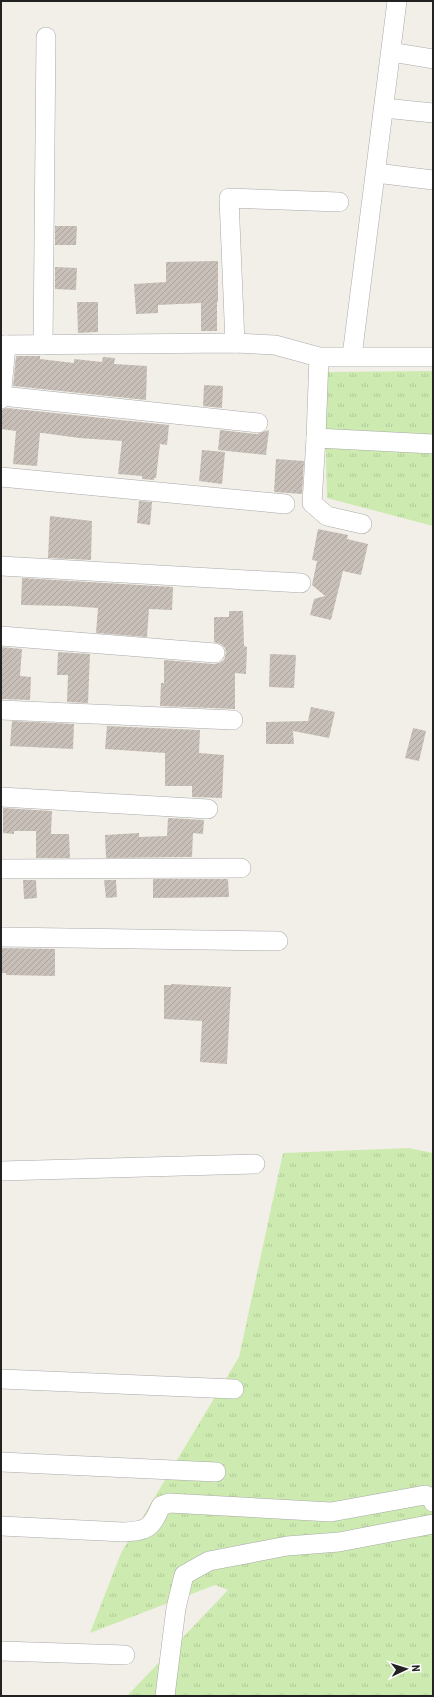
<svg xmlns="http://www.w3.org/2000/svg" width="434" height="1697" font-family="'Roboto Condensed',sans-serif">
<style>
.grass{fill:url(#grass-tufts)}
.building{fill:url(#building-hatch)}
.lines{fill:none;stroke-linecap:round;stroke-linejoin:round}
.minor-casing{stroke:#a9a9a9;stroke-width:20}
.minor{stroke:#fff;stroke-width:19}
</style>
<defs>
<pattern id="grass-tufts" width="24" height="20" patternUnits="userSpaceOnUse"><rect width="24" height="20" fill="#cdebb0"/><path d="M3 7l-1-3M5 7V3M7 7l1-3M15 17l-1-3M17 17v-4M19 17l1-3" fill="none" stroke="#b0c997"/></pattern>
<pattern id="building-hatch" width="6" height="6" patternUnits="userSpaceOnUse"><rect width="6" height="6" fill="#c7bfb8"/><path d="M-1 1l2-2M0 6l6-6M5 7l2-2" fill="none" stroke="#aba49e"/></pattern>
</defs>
<rect width="100%" height="100%" fill="#f2efe9"/>
<g class="grass">
<polygon points="433,371 433,526 327,498 324,372"/>
<polygon points="409,1148 433,1153 433,1696 127,1696 228,1590 215,1585 90,1633 121,1553 239,1357 283,1153"/>
</g>
<g class="building">
<polygon points="55,226 77,226 76,245 55,245"/>
<polygon points="218,261 218,302 217,302 217,331 201,331 201,303 158,305 158,313 136,314 134,284 166,282 166,262"/>
<polygon points="55,267 77,268 76,290 55,289"/>
<polygon points="77,302 98,302 98,332 78,333"/>
<polygon points="16,356 40,356 40,359 74,363 74,359 102,362 103,357 115,358 114,364 147,366 146,400 13,386"/>
<polygon points="204,385 223,386 222,408 203,406"/>
<polygon points="7,408 169,425 167,445 160,444 156,478 154,478 154,480 142,479 142,476 118,474 122,441 79,438 43,433 40,433 37,466 13,464 16,431 1,429 1,410"/>
<polygon points="220,430 257,434 269,430 266,455 218,450"/>
<polygon points="202,450 225,452 222,484 199,481"/>
<polygon points="276,459 304,461 302,494 274,492"/>
<polygon points="139,501 152,502 150,525 137,523"/>
<polygon points="50,516 92,521 91,560 48,558"/>
<polygon points="318,529 348,535 347,539 368,544 361,575 343,571 331,620 310,615 314,599 325,596 312,585 317,561 312,560"/>
<polygon points="22,578 173,587 172,610 149,609 147,637 96,633 98,608 68,606 21,605"/>
<polygon points="229,611 243,611 244,646 247,647 246,674 235,673 235,709 160,706 161,683 164,683 164,660 214,664 219,663 224,660 226,653 225,648 221,644 214,642 214,617 229,617"/>
<polygon points="1,647 22,649 20,676 31,677 30,700 1,699"/>
<polygon points="58,652 90,654 88,703 67,702 68,675 57,675"/>
<polygon points="270,654 296,655 294,688 269,687"/>
<polygon points="311,707 335,712 329,738 293,731 294,744 266,744 266,722 308,721"/>
<polygon points="12,721 74,724 73,749 10,746"/>
<polygon points="107,726 200,730 199,753 224,755 222,798 192,797 192,786 165,786 165,753 105,749"/>
<polygon points="413,728 426,731 419,761 405,758"/>
<polygon points="3,808 52,811 51,834 69,834 70,858 36,858 36,831 14,831 14,834 3,833"/>
<polygon points="168,818 204,820 203,834 193,833 192,857 106,858 105,835 139,833 139,837 167,836"/>
<polygon points="153,879 228,879 229,897 153,898"/>
<polygon points="23,880 36,880 37,898 24,899"/>
<polygon points="104,880 116,880 117,897 106,898"/>
<polygon points="1,948 55,949 55,976 6,975 6,973 1,973"/>
<polygon points="171,984 231,987 227,1064 200,1062 202,1021 164,1019 164,985 171,985"/>
</g>
<g class="lines">
<g class="minor-casing">
<g id="minor">
<polyline points="391,52 433,59"/>
<polyline points="384,108 433,113"/>
<polyline points="376,173 433,180"/>
<polyline points="235,343 229,198 339,202"/>
<polyline points="1,345 235,343 275,345 319,357 433,357"/>
<polyline points="43,345 46,37"/>
<polyline points="352,356 397,1"/>
<polyline points="2,396 258,423"/>
<polyline points="1,399 6,345"/>
<polyline points="316,438 319,357"/>
<polyline points="1,477 285,504"/>
<polyline points="362,524 327,516 312,503 316,438 433,444"/>
<polyline points="1,566 301,583"/>
<polyline points="1,636 215,653"/>
<polyline points="1,710 233,720"/>
<polyline points="1,797 208,809"/>
<polyline points="1,869 241,868"/>
<polyline points="1,937 278,941"/>
<polyline points="1,1171 255,1164"/>
<polyline points="1,1379 234,1389"/>
<polyline points="1,1462 216,1472"/>
<path d="M1,1526L123,1532C147,1531 151,1529 161,1506L169,1503L331,1512L425,1495L432,1498L433,1502"/>
<polyline points="1,1651 125,1655"/>
<polyline points="165,1696 176,1608 184,1575 209,1561 287,1546 339,1542 433,1524"/>
</g>
</g>
<use href="#minor" class="minor"/>
</g>
<rect width="434" height="1697" fill="none" stroke="#222222" stroke-width="4"/>
<g transform="translate(406 1669) rotate(86)" stroke="#ffffff" stroke-width="3" paint-order="stroke">
<path d="M0-3L7 15L0 10L-7 15Z" fill="#222222"/>
<text y="-6" font-size="11" font-weight="bold" text-anchor="middle" fill="#222222">N</text>
</g>
</svg>
